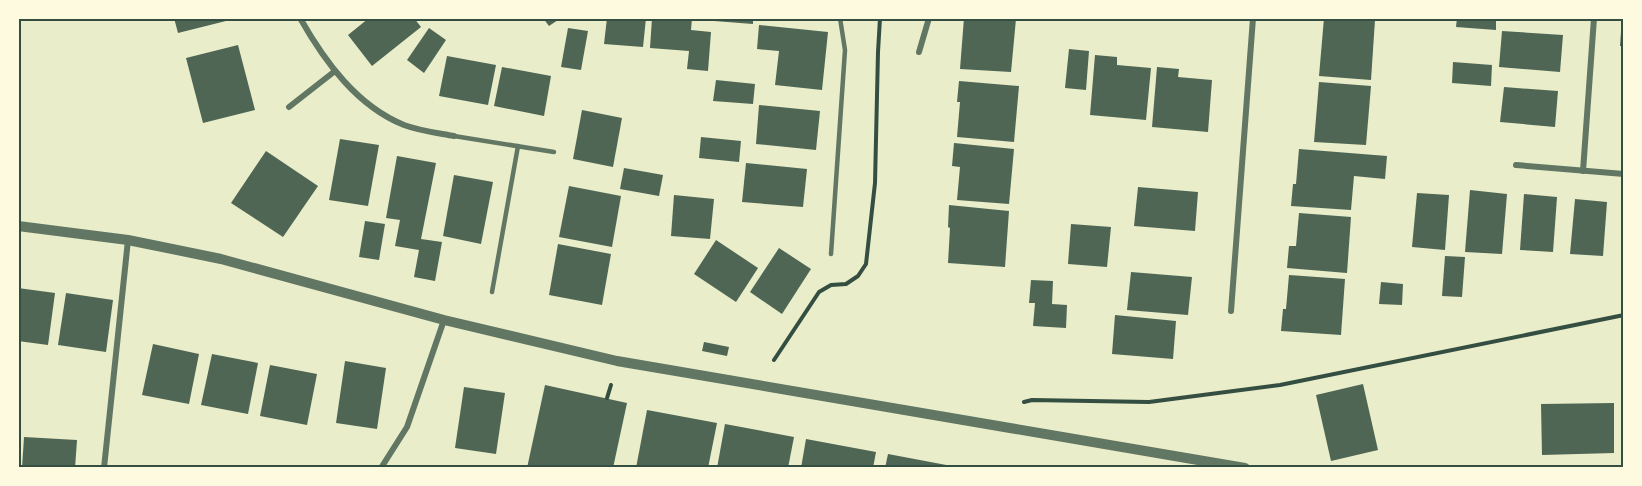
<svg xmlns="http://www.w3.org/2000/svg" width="1642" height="486" font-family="'Space Grotesk',sans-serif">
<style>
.building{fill:#4f6655}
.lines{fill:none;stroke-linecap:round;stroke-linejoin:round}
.path{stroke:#344e41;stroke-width:4}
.service{stroke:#617663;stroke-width:4.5}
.minor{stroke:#617663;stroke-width:6}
.tertiary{stroke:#617663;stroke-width:10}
.neatline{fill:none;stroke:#344e41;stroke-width:2}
</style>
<rect width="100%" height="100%" fill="#e9edc9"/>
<g class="building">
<polygon points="174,18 230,18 230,20 178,33"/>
<polygon points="369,18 414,18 421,27 372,66 348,35"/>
<polygon points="543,18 561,18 549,26"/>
<polygon points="607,18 646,18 643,47 604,44"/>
<polygon points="652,18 692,18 691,30 711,32 708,71 687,69 689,51 650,48"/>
<polygon points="714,18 753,18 753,24 714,21"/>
<polygon points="964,18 1016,19 1011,72 960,69"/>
<polygon points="1324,18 1375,20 1371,80 1319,76"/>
<polygon points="1457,18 1496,18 1496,30 1456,27"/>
<polygon points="1622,18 1624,18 1624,46 1620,46"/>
<polygon points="759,25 828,32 822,90 775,85 779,51 757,49"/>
<polygon points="429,28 446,40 424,73 407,60"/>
<polygon points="568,28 588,31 581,70 561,67"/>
<polygon points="1502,31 1563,35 1560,72 1499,67"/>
<polygon points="238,45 255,110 203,123 186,58"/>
<polygon points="1069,49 1089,51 1086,90 1065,88"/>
<polygon points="1095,55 1117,57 1117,65 1151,68 1146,120 1090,115"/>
<polygon points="447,56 496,65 488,105 439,96"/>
<polygon points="1453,62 1492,65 1491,86 1452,83"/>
<polygon points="502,67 551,76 544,116 494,106"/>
<polygon points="1157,67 1179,69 1178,77 1212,80 1208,132 1152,127"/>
<polygon points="716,80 755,84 753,104 713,101"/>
<polygon points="959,81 1019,86 1014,142 957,137 960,102 957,102"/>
<polygon points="1319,82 1371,86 1366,145 1314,142"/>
<polygon points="1504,87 1558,91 1555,127 1500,122"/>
<polygon points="759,105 820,111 816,150 756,144"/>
<polygon points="582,110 622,118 613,167 573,159"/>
<polygon points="701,137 741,141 739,162 699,158"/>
<polygon points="340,139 379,145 368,206 329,200"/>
<polygon points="954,143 1014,149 1009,204 957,200 960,167 952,166"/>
<polygon points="1299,149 1387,156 1385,179 1354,176 1351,210 1291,206 1293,184 1296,184"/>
<polygon points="266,151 318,186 283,237 231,203"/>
<polygon points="397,156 436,163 421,239 442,242 435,281 414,277 419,250 395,246 400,220 386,218"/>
<polygon points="746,163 807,169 803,207 742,202"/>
<polygon points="624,168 663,175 659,196 620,189"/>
<polygon points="454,175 493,182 481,244 443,236"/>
<polygon points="569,186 621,196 612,247 559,237"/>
<polygon points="1138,187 1198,192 1195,231 1134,226"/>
<polygon points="1470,190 1507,194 1502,254 1465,252"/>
<polygon points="1417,193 1449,195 1445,250 1412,247"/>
<polygon points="1524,194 1557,197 1553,252 1520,250"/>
<polygon points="674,195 714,199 710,239 671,236"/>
<polygon points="1575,199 1607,202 1603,256 1570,254"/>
<polygon points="949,205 1009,211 1005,267 948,263 950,228 948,227"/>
<polygon points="1299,213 1351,217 1347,273 1287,268 1289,246 1296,246"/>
<polygon points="365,221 385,224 379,260 359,257"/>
<polygon points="1071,224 1111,227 1107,267 1068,264"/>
<polygon points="716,240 758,268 736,302 694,274"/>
<polygon points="558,244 611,254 602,305 549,295"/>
<polygon points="779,248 811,269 782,314 750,292"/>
<polygon points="1445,256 1465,257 1462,297 1442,296"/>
<polygon points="1131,272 1192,277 1188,315 1127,310"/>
<polygon points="1289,275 1345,279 1341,335 1281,331 1283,309 1286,309"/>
<polygon points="1031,280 1053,281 1052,304 1067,305 1066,328 1033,326 1035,303 1029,303"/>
<polygon points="1381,282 1403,284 1402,305 1379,304"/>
<polygon points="18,288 55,293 48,345 18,341"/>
<polygon points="66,293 113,300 106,352 58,345"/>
<polygon points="1115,315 1176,321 1173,359 1112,354"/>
<polygon points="704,342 729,347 727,356 702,351"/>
<polygon points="153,344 199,354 189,404 142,395"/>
<polygon points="212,354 258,363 248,414 201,405"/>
<polygon points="345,361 386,368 377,429 336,423"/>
<polygon points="270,365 317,374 307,425 260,416"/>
<polygon points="1363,384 1378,450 1331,461 1316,395"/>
<polygon points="545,385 627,403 613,468 527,468"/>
<polygon points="464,387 505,393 496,454 455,448"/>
<polygon points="1614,403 1614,453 1542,455 1541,404"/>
<polygon points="647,410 717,423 708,468 636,468"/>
<polygon points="725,424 794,437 788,468 717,468"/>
<polygon points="24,437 77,440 75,468 22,468"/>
<polygon points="806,439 876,452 873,468 801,468"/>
<polygon points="888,454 957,467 957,468 885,468"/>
</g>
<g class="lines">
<g class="path">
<polyline points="774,360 819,292 831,285 846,284 858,276 866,264 875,183 878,52 880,18"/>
<polyline points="607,398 611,385"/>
<polyline points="1024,402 1032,400 1149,402 1280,385 1624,315"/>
</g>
<g class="service">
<polyline points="454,136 554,152"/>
<polyline points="831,254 845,50 840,18"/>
<polyline points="492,292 518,146"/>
</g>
<g class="minor">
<path d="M300,18C325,62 357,106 404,125C420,131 438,133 454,136"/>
<polyline points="919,52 929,18"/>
<polyline points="289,107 335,71"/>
<polyline points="1516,165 1624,174"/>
<polyline points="1583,171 1594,18"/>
<polyline points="1231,311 1253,18"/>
<polyline points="104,468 128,240"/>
<polyline points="381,468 407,427 444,320"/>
</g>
<polyline class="tertiary" points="18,226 128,240 221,259 444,320 617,361 1245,468"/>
</g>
<rect width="1642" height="486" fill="none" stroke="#fefae0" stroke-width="39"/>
<rect x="20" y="20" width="1602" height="446" class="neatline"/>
</svg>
